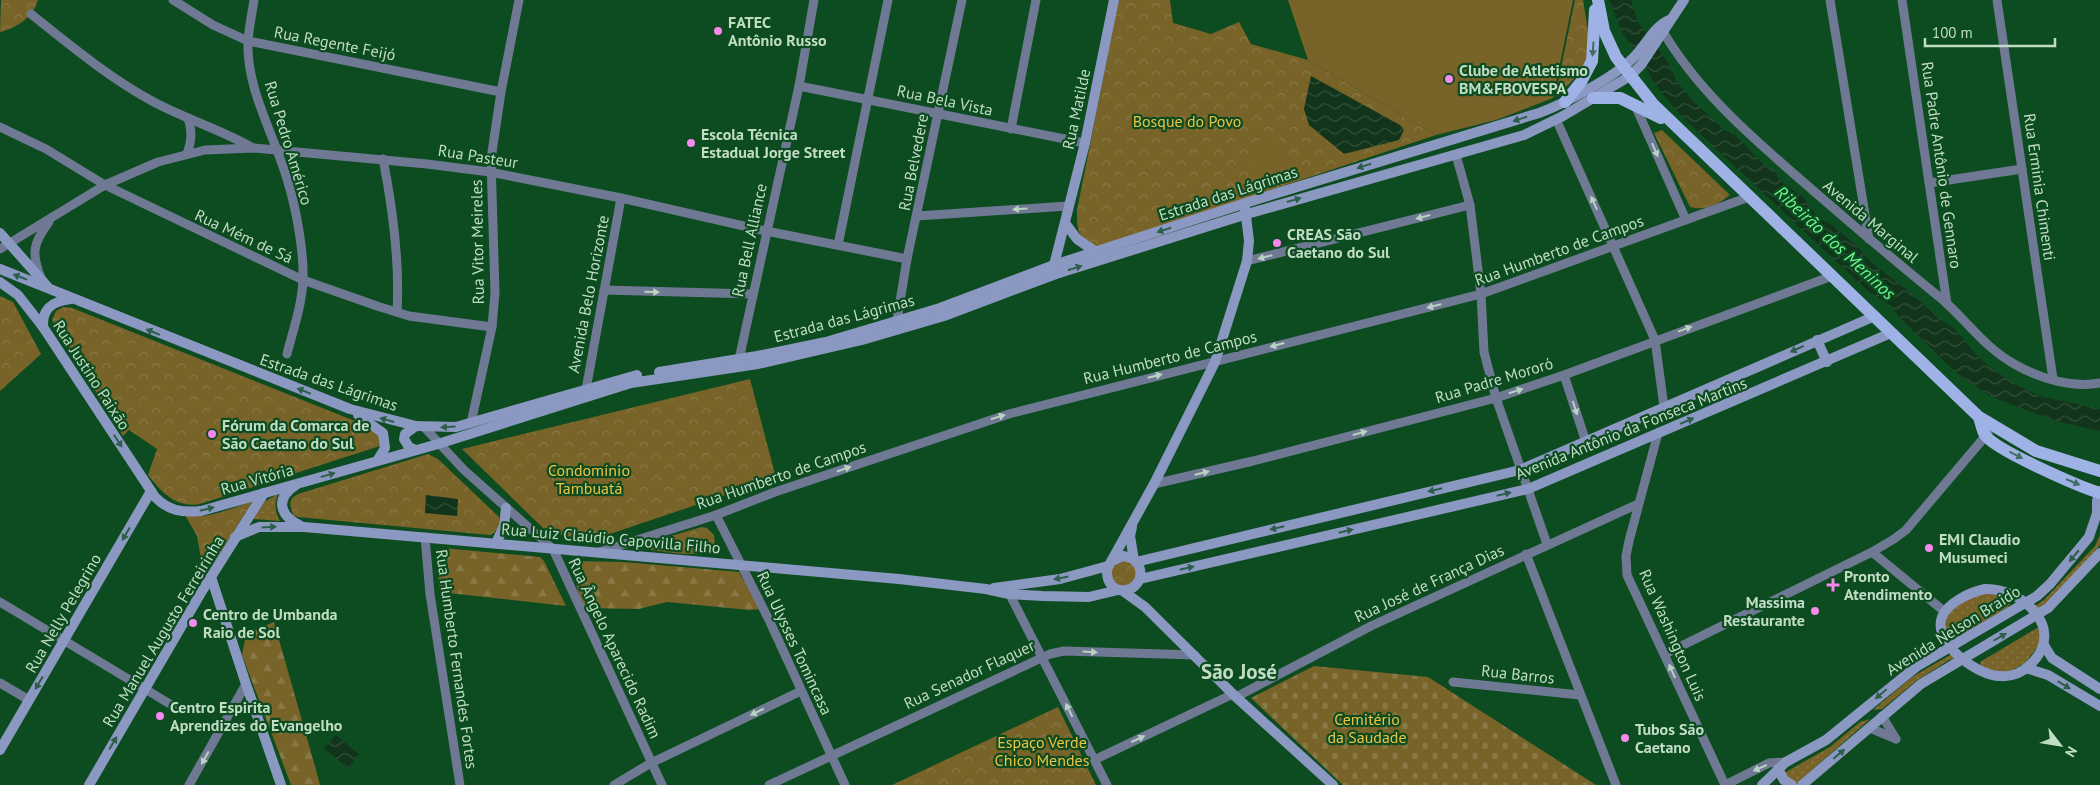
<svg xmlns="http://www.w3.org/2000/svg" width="2100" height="785" font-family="'PT Sans',sans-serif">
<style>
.grass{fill:url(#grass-dots)}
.forest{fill:url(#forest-firs)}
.cemetery{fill:url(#cemetery-stones)}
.park{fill:url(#park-crowns)}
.pitch{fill:#786328}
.water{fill:url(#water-waves)}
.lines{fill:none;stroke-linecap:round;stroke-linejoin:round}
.street{stroke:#6f7993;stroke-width:9}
.secondary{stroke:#8b99c2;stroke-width:10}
.primary{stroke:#9fb2e6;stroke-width:12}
.oneway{fill:#406f66}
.oneway2{fill:#2c5e49}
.oneway3{fill:#b8d3bf}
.poi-dot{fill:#f589ee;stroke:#0d4b21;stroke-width:2}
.labels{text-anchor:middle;stroke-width:4.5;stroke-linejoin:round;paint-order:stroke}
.poi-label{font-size:16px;font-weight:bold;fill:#c0ddc4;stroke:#0d4b21;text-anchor:start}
.street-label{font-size:16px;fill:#c0ddc4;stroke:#0d4b21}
.park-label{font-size:16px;fill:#eec344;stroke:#0d4b21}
.water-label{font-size:18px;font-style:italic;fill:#6ef691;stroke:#0d4b21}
.district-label{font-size:21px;font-weight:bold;fill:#c0ddc4;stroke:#0d4b21}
</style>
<defs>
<pattern id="grass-dots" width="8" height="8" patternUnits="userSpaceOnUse" patternTransform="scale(1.25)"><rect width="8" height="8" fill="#786328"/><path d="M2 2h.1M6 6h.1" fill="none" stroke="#897946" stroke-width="1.8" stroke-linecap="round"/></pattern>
<pattern id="forest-firs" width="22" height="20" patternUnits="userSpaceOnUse" patternTransform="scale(1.25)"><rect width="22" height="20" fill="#786328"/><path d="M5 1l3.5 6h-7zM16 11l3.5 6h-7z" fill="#897946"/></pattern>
<pattern id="cemetery-stones" width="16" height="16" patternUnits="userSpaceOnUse" patternTransform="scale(1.25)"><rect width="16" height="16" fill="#786328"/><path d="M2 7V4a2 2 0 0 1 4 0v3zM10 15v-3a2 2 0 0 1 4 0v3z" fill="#897946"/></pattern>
<pattern id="park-crowns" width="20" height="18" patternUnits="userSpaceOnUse" patternTransform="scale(1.25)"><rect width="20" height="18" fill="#786328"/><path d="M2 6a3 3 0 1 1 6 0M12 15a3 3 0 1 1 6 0" fill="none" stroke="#897946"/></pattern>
<pattern id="water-waves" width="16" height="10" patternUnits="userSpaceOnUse" patternTransform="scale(1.25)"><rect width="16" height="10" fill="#11341a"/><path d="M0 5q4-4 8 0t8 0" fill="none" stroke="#32513a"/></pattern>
</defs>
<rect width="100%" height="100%" fill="#0d4b21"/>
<g class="grass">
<path d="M278,494C274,504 275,512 280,521L253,519L264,502Z"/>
<path d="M2100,535V545C2087,559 2052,605 2036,610L2035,606L2044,600L2095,546Z"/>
<path d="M1981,591L2004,597L2011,603L2007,608L1955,638L1950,637C1935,613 1965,601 1981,591Z"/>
<polygon points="2037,628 2041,631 2041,642 2026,662 2011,671 1996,672 1981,666 1980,662"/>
<polygon points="1952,654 1954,659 1949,660 1916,681 1882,709 1873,710 1912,677"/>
<polygon points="1870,719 1796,784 1784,773 1830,747 1860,722"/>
</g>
<g class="forest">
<polygon points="443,548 540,557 544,561 566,606 440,592 436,559"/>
<polygon points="571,561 623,562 739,572 760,609 749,610 667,602 639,609 585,608 579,596"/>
<polygon points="274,622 316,770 320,785 291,785 242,655 246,634"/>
</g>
<polygon class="cemetery" points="1314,666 1428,677 1596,785 1343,785 1251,698"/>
<g class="park">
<path d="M1,0H38C33,17 17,28 0,32Z"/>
<path d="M1119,0H1170L1173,23L1211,34L1239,22L1251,44L1308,60L1436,135L1096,248C1077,237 1077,231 1077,210Z"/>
<path d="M1575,0H1583C1591,52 1598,60 1555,97Z"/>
<path d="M1662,130L1730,195C1717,205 1706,211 1690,207L1654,133Z"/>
<polygon points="0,296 13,302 41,354 0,391"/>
<path d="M63,307L72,308L380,431L383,445L200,504C176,508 162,493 148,475L157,449L129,430L123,436L52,320L56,311Z"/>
<polygon points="750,379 776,478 595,539 566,536 544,529 462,449"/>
<path d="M428,454L438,459L499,517C501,526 498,531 490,535L298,517L293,515L290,504L292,498L298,494Z"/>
<path d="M253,501L216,559H201L197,536L185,515C207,520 232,508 253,501Z"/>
<path d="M702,527L707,528L714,535L715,547C701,559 668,552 651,550L650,542Z"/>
<circle cx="1124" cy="573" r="13"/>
<polygon points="1058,707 1096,785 892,785"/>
</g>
<g class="pitch">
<polygon points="1288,0 1573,0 1553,98 1496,120 1436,135 1308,60"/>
<polygon points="1278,135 1288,171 1257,180 1247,145"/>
</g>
<g class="water">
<path d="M1609,0H1631L1638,22L1667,61L1677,82L1691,99L1725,131L1732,132L1764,165L1774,170L1780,181L1804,198L1817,217L1832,225L1859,248L1872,263L1912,294L1939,319L1954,328L1977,356L1998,373L2020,387L2043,397L2100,409V431L2055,421L1990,396L1962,377L1946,363L1899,317L1890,305L1867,290C1829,255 1791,219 1753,183C1729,160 1652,95 1646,65L1623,34Z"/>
<polygon points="1311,76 1400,125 1404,130 1399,140 1344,154 1309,125 1304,109"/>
<polygon points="426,495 458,499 457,516 425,513"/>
<polygon points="336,735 359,754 348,768 324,748"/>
</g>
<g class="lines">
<g class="street">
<polyline points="173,0 213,25 248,41 501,92"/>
<path d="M254,0C252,13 249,28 248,41C246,89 274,134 287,179C296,207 304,251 303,280C302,305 293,330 287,354"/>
<polyline points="1830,0 1869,239"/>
<polyline points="1902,0 1947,304"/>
<polyline points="1997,0 2053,379"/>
<path d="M31,14C70,45 108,77 152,101C185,119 220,129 253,148"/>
<path d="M1661,28C1695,88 1749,135 1801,180C1848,221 1895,261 1943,300C1968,322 1986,349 2016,365C2041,379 2072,388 2100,383"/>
<polyline points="799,86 1085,143"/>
<polyline points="1635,105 1686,220"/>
<polyline points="1556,119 1655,340 1664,407"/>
<polyline points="0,127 46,149 105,185 303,280 377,306 409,316 492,327"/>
<polyline points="1011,129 1036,0"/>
<path d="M187,154C192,140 192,131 188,118"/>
<polyline points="1456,155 1470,205 1481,294 1484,352 1496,398 1547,544"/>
<path d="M383,159C393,210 400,261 397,312"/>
<polyline points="1929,183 2022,169"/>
<polyline points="917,216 1068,206"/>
<polyline points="838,245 888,0"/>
<polyline points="0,249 105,185 158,162 205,150 253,148 427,164 490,172 621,198 766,231 907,259"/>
<polyline points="1247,261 1470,205"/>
<path d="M41,278C31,253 33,243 49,222"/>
<polyline points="604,290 753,294"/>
<polyline points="896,326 907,259 962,0"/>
<polyline points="738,364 799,86 814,0"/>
<polyline points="1564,375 1586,442"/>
<polyline points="585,395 621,198"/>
<polyline points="471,423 492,327 495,293 491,159 501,92 519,0"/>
<polyline points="424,427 464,470 553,549 662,785"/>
<polyline points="1658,433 1629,541 1626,556 1627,575 1725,785"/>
<polyline points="1154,484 1253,461 1496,398 1564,375 1832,276"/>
<polyline points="716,515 770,622 845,785"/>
<polyline points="425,537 430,594 460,785"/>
<polyline points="599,552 716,515 775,492 1009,414 1481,294 1749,197"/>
<polyline points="1872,552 1945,612"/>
<polyline points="1526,554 1616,785"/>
<polyline points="1007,589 1107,785"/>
<polyline points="0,602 180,710"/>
<polyline points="1665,654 1872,552 1894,539 1906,530 1988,433"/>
<polyline points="1453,682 1580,695"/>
<polyline points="0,683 29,700"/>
<polyline points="1236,697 1371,626 1638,504"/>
<polyline points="1882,716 1896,739"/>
<polyline points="1870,728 1896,739"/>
<polyline points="1094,760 1233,694"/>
<polyline points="189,785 246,684"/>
<polyline points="614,785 651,763 801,691"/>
<polyline points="769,785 1050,654 1064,651 1195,655"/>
<polyline points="1725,785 1769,763 1786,762"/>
</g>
<g class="secondary">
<polyline points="1065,223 1077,239 1096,252"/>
<polyline points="0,233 47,286"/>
<polyline points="0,269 350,409 416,426 456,427 637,375"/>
<polyline points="1053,269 1085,143 1114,0"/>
<path d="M0,282L18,295L43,327L155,497C169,511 182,513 201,511L438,444L631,383L758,364L862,340L944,316L1056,274L1247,214L1524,135L1563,116L1630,76L1641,65L1684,0"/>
<path d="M43,327C42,308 53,301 71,299"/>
<polyline points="1817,340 1827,362"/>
<path d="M659,372L757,356L826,342L940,308L1054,265L1258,199L1539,113C1564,104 1614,77 1632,59C1646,46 1652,28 1669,20"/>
<polyline points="358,415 383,433 385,448 377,461"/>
<polyline points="416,450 409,447 404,439 405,434 416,426"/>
<path d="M296,485C274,499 280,516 301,526"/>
<polyline points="1132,527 1130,536 1134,560"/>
<polyline points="235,537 259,527 304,527 899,579 986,589 1009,594 1043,596 1089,597 1118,590"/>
<polyline points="496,543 504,526 506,508"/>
<path d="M1112,561L1123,556C1130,557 1137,559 1139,566C1149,592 1105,603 1107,569L1154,484L1215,362L1247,261L1249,241L1245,208"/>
<polyline points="1136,562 1520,470 1875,316"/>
<polyline points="211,577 246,684 281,785"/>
<polyline points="1140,579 1528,489 1891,333"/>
<polyline points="994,588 1060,579 1108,566"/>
<path d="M1985,589C2023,588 2067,629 2031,664C2023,672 2012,677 2000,676C1978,676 1932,643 1942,617C1948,602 1971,592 1985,589Z"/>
<polyline points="1123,591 1145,607 1236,697 1333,785"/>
<polyline points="2044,645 2052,658 2100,689"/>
<polyline points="2026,668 2048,675 2100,706"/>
<polyline points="0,750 151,491"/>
<polyline points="1778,769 1784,780 1792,785"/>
<polyline points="89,785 202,591 264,493"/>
<polyline points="1762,785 1786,762 1826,740 1916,667 2037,596 2050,584 2089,537 2097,513 2097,501 2100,491"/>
<polyline points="1802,785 1921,684 2048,608 2100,553"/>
</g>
<g class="primary">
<polyline points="1598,0 1604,31 1616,57 1653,104 1979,417 2036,451 2100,471"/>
<polyline points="1593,98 1620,98 1661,118"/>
<polyline points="1565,102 1581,82 1592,61 1595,10"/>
<path d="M1979,417C1981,423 1982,430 1985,435C1995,450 2080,487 2100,493"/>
</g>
</g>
<defs><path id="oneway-solid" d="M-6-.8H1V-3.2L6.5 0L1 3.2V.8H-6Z" transform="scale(1.25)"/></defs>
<g class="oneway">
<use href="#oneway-solid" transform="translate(1593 49) rotate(94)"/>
<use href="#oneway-solid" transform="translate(2016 455) rotate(27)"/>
<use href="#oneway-solid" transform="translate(2073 482) rotate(23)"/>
</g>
<g class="oneway2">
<use href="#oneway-solid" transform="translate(1520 119) rotate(162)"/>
<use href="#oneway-solid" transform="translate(1364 166) rotate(163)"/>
<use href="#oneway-solid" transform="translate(1294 200) rotate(-16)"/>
<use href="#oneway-solid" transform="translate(1164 230) rotate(162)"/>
<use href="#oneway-solid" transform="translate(1075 268) rotate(-18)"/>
<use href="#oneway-solid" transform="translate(20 277) rotate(-159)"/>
<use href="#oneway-solid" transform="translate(153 332) rotate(-158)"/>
<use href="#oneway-solid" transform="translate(1797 349) rotate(156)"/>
<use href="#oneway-solid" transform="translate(304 391) rotate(-158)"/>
<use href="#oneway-solid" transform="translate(387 420) rotate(-164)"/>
<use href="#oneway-solid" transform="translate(1687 421) rotate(-23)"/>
<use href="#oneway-solid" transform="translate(448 427) rotate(176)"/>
<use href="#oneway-solid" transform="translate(118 441) rotate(57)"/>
<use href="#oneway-solid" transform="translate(328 475) rotate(-16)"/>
<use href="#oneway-solid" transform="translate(1435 490) rotate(167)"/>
<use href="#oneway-solid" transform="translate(1504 494) rotate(-13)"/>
<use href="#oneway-solid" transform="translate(207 509) rotate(-14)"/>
<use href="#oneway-solid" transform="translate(269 527) rotate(-3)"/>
<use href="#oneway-solid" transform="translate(1277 528) rotate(167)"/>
<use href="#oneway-solid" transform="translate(1346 531) rotate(-13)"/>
<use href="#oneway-solid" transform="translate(126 534) rotate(120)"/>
<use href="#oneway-solid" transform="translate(2074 556) rotate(130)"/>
<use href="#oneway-solid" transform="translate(1187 568) rotate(-13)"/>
<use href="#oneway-solid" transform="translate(1061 578) rotate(169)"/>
<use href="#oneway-solid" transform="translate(2000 637) rotate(-30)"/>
<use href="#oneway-solid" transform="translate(39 683) rotate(121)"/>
<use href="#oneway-solid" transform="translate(2064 685) rotate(31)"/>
<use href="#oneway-solid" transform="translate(1881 694) rotate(140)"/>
<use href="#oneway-solid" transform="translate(113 743) rotate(-60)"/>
<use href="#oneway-solid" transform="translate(1839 754) rotate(-40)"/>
</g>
<g class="oneway3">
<use href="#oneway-solid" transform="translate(1655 150) rotate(66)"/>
<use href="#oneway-solid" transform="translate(1594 203) rotate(-114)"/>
<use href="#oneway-solid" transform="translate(1020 209) rotate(176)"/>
<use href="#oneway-solid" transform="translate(1423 217) rotate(165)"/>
<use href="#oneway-solid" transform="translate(1265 257) rotate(166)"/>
<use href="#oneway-solid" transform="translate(652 292) rotate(1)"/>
<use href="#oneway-solid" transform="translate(1434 306) rotate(166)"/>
<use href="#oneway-solid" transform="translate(1685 329) rotate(-20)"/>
<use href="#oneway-solid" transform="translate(1277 345) rotate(165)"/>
<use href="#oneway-solid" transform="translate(1155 376) rotate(-14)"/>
<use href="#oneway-solid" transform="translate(1516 391) rotate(-18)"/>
<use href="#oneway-solid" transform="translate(1575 408) rotate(72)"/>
<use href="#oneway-solid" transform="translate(998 417) rotate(-17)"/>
<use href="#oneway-solid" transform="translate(1360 433) rotate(-15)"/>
<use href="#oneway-solid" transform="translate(844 469) rotate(-19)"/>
<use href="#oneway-solid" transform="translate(1202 473) rotate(-13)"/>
<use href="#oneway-solid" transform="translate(1090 652) rotate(4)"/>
<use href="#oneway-solid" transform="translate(1672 671) rotate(-114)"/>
<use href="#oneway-solid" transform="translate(1069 710) rotate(-117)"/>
<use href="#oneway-solid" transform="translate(757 712) rotate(154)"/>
<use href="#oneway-solid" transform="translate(1138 739) rotate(-25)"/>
<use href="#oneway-solid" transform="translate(205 758) rotate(119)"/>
<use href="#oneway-solid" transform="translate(1760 768) rotate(156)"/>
</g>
<g class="poi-dot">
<circle cx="718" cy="31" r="5"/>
<circle cx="1449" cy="79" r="5"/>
<circle cx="691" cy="143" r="5"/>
<circle cx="1277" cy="243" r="5"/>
<circle cx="212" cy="434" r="5"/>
<circle cx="1929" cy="548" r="5"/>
<path d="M1830.5 577.5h5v5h5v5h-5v5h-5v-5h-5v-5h5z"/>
<circle cx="1815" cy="611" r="5"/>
<circle cx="193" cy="623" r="5"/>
<circle cx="160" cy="716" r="5"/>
<circle cx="1625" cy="738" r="5"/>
</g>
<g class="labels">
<g class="poi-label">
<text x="728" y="28">FATEC<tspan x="728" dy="18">Antônio Russo</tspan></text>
<text x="1459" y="76">Clube de Atletismo<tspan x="1459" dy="18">BM&amp;FBOVESPA</tspan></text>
<text x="701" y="140">Escola Técnica<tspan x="701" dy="18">Estadual Jorge Street</tspan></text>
<text x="1287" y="240">CREAS São<tspan x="1287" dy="18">Caetano do Sul</tspan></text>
<text x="222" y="431">Fórum da Comarca de<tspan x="222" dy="18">São Caetano do Sul</tspan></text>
<text x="1939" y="545">EMI Claudio<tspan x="1939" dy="18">Musumeci</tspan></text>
<text x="1844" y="582">Pronto<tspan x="1844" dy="18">Atendimento</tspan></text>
<text x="1805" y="608" text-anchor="end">Massima<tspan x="1805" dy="18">Restaurante</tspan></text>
<text x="203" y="620">Centro de Umbanda<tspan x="203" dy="18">Raio de Sol</tspan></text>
<text x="170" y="713">Centro Espirita<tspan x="170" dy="18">Aprendizes do Evangelho</tspan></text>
<text x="1635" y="735">Tubos São<tspan x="1635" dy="18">Caetano</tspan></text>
</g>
<g class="street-label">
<text transform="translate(335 43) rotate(11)" y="6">Rua Regente Feijó</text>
<text transform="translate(945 100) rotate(12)" y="6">Rua Bela Vista</text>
<text transform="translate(1076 109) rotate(-78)" y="6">Rua Matilde</text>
<text transform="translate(289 143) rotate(73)" y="6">Rua Pedro Américo</text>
<text transform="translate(478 156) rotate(9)" y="6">Rua Pasteur</text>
<text transform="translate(913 162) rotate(-79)" y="6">Rua Belvedere</text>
<text transform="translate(1942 165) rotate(82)" y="6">Rua Padre Antônio de Gennaro</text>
<text transform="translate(2040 187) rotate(82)" y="6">Rua Erminia Chimenti</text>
<text transform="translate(1228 193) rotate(-18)" y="6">Estrada das Lágrimas</text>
<text transform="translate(1871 221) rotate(40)" y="6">Avenida Marginal</text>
<text transform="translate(244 236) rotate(25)" y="6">Rua Mém de Sá</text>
<text transform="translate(749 240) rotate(-78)" y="6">Rua Bell Alliance</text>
<text transform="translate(477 242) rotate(-91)" y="6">Rua Vitor Meireles</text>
<text transform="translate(1559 250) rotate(-20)" y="6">Rua Humberto de Campos</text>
<text transform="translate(588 294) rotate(-79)" y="6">Avenida Belo Horizonte</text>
<text transform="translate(844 318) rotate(-15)" y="6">Estrada das Lágrimas</text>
<text transform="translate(1170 357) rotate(-14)" y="6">Rua Humberto de Campos</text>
<text transform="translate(92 375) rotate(57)" y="6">Rua Justino Paixão</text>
<text transform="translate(1494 380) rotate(-17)" y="6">Rua Padre Mororó</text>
<text transform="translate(329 382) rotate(19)" y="6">Estrada das Lágrimas</text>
<text transform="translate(1631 428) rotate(-22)" y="6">Avenida Antônio da Fonseca Martins</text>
<text transform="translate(781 475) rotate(-19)" y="6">Rua Humberto de Campos</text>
<text transform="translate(257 479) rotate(-16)" y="6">Rua Vitória</text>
<text transform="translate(611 538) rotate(5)" y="6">Rua Luiz Claúdio Capovilla Filho</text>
<text transform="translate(1429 583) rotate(-25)" y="6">Rua José de França Dias</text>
<text transform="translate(63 613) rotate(-60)" y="6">Rua Nelly Pelegrino</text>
<text transform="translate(1953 630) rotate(-32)" y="6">Avenida Nelson Braido</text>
<text transform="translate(163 631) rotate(-59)" y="6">Rua Manuel Augusto Ferreirinha</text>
<text transform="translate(1673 635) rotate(66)" y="6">Rua Washington Luis</text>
<text transform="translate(795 643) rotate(65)" y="6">Rua Ulysses Tomincasa</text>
<text transform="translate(615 648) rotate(65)" y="6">Rua Ângelo Aparecido Radim</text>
<text transform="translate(457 659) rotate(82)" y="6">Rua Humberto Fernandes Fortes</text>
<text transform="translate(969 674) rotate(-25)" y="6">Rua Senador Flaquer</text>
<text transform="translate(1518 674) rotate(6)" y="6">Rua Barros</text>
</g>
<g class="park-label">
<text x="1187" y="127">Bosque do Povo</text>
<text x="589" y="476">Condomínio<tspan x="589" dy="18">Tambuatá</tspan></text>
<text x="1367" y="725">Cemitério<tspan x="1367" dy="18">da Saudade</tspan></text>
<text x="1042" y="748">Espaço Verde<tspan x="1042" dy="18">Chico Mendes</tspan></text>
</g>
<g class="water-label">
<text transform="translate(1835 243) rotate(43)" y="6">Ribeirão dos Meninos</text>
</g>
<g class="district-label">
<text x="1239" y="679">São José</text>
</g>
</g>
<g transform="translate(2060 745) rotate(121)" stroke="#0d4b21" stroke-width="4" paint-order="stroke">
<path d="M0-4L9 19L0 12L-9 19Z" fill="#c0ddc4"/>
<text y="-8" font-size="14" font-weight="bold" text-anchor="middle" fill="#c0ddc4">N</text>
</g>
<path d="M1925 38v8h130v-8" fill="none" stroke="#c0ddc4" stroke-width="2.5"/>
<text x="1932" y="38" font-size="15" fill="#c0ddc4" stroke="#0d4b21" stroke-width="4" paint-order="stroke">100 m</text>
</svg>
